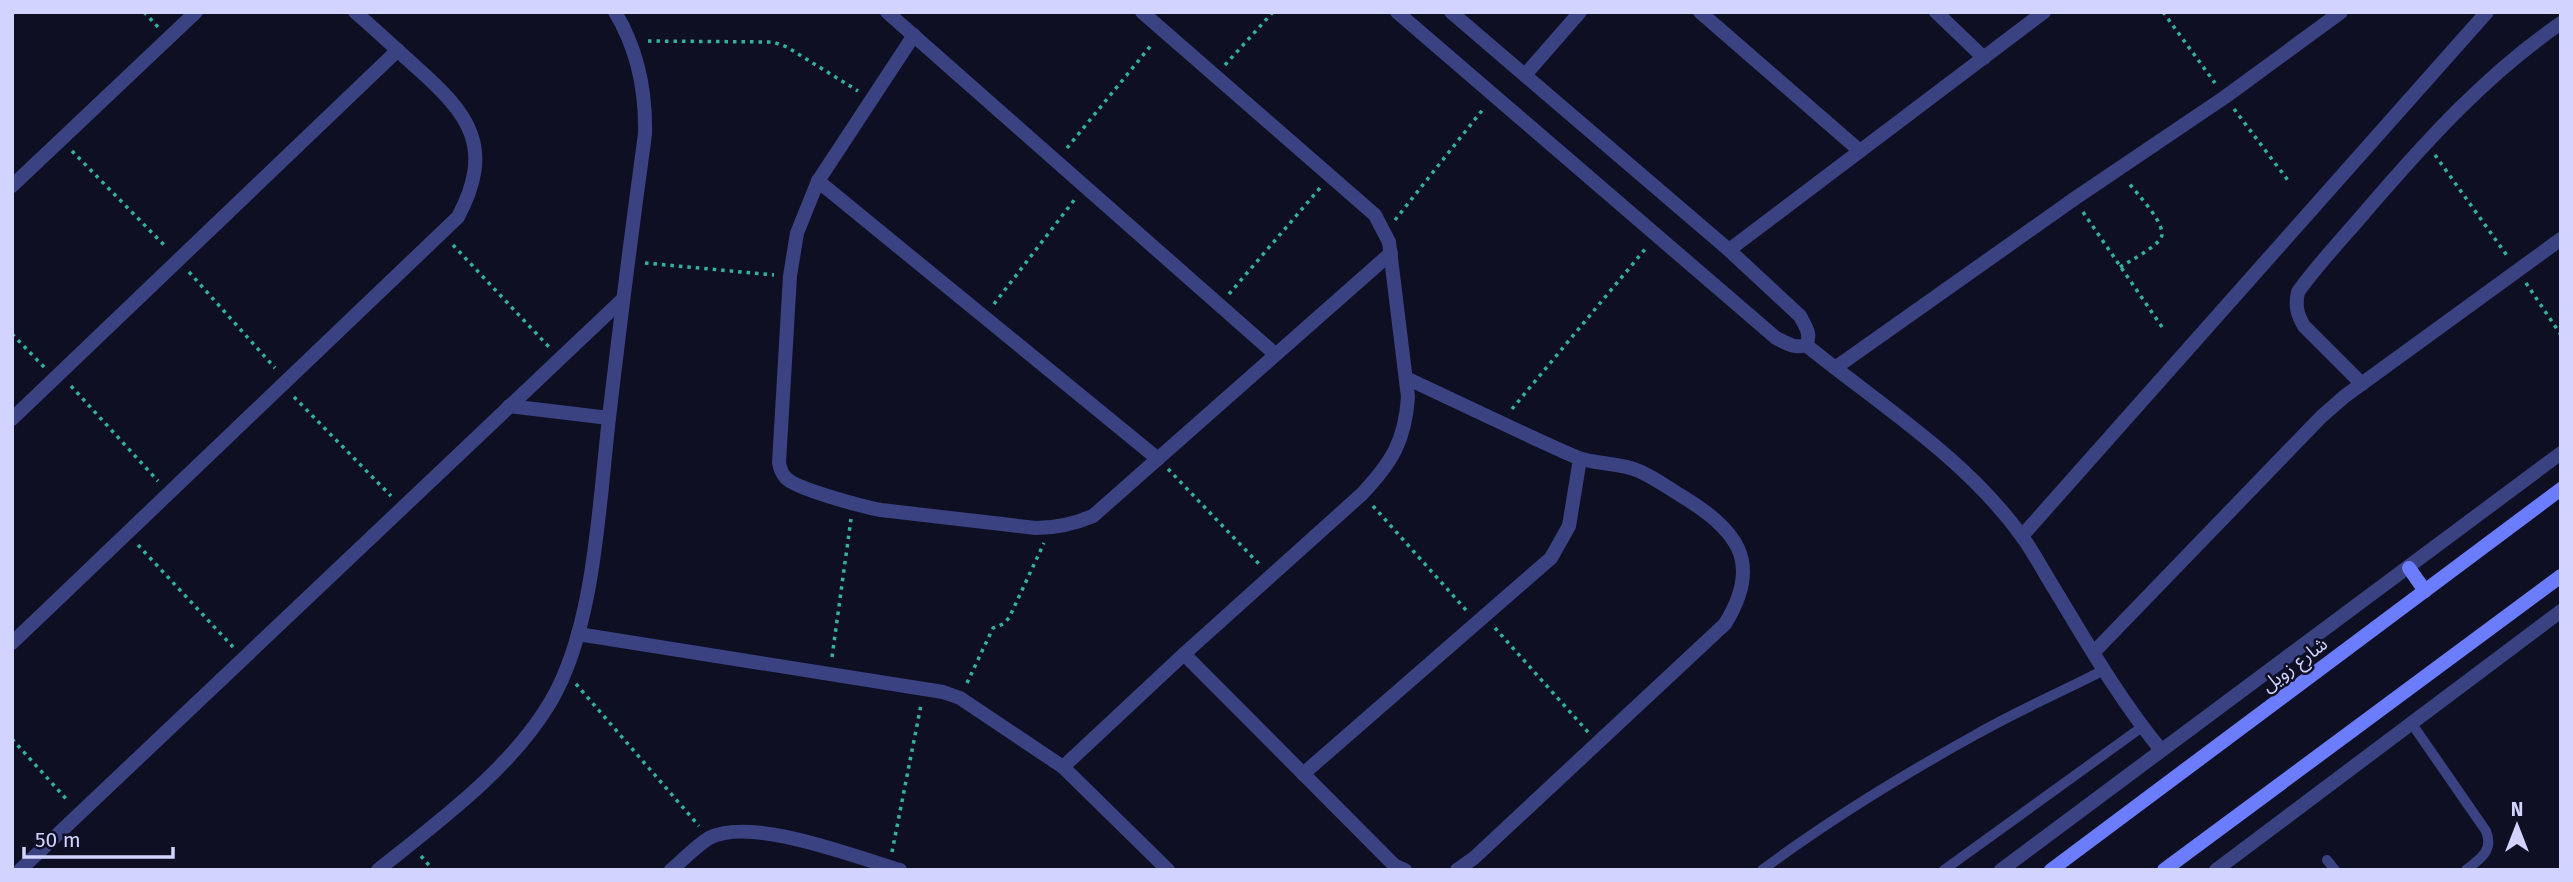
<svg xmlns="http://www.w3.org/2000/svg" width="2573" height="882" font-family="'Fira Sans','Noto Sans Arabic',sans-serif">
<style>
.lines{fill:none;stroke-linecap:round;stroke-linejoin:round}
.path{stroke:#31b399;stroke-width:3.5;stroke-dasharray:3.5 5;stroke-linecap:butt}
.lane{stroke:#3a4282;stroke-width:10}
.street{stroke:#3a4282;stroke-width:14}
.secondary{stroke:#6b7cfc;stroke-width:14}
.labels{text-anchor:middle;stroke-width:5;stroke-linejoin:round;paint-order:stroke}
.street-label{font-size:19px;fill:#d2d3fe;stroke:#0f0f24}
</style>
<rect width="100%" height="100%" fill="#0f0f24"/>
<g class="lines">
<g class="path">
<polyline points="144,12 158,27"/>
<polyline points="2163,12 2215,83"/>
<polyline points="648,41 773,42 787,47 858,91"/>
<polyline points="1225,65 1273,12"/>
<polyline points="2234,109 2290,183"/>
<polyline points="1067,148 1153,43"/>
<polyline points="72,151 167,248"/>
<polyline points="2435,155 2508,257"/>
<polyline points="2083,212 2162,327"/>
<polyline points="1395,220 1484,108"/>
<polyline points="453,245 549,347"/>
<polyline points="645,263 774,275"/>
<path d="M2120,267C2130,261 2156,247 2161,238C2168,225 2136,193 2128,182"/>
<polyline points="189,272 275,368"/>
<polyline points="2526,283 2561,335"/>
<polyline points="1229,294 1320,188"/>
<polyline points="994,304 1075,199"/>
<polyline points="12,334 45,368"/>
<polyline points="71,386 158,481"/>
<polyline points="294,397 391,496"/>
<polyline points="1512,409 1646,248"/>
<polyline points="1168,469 1260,565"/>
<polyline points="1373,506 1466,610"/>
<polyline points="138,545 233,647"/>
<polyline points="1495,628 1588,732"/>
<polyline points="832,657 851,519"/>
<polyline points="967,683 993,628 1003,624 1009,618 1044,543"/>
<polyline points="576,684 699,826"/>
<polyline points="12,739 69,802"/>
<polyline points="892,852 921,705"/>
<polyline points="421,856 433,870"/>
</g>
<g class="lane">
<path d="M2412,724L2486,831C2494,851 2480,859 2466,870"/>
<polyline points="2327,860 2335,870"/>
<path d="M1762,870C1829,820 1901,776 1975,735C2017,711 2061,692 2104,670"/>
<polyline points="1944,870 2142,727"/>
</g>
<g class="street">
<polyline points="887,12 1275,354"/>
<path d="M1397,12L1776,338C1786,343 1795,349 1806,345C1880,405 1964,457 2021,535C2033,551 2042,569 2052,585C2086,641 2119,699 2161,750"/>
<path d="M1451,12L1729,250L1800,316C1805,326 1812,334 1806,345"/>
<polyline points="1700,12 1860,151"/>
<polyline points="1936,12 1984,58"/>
<path d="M914,35L818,181L797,233L790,276L779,463C780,468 781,473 786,478C796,489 864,507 881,510L1036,528C1057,528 1074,524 1093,516L1391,253"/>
<polyline points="1525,75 1580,12"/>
<polyline points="818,181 1158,459"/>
<polyline points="12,186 196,12"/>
<polyline points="1729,250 2044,12"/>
<polyline points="1835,368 2074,199 2225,97 2341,12"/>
<path d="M1406,378C1462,404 1519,432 1576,457C1595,465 1620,462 1639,471C1653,477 1667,487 1680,495C1736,529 1764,561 1725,624L1474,858L1457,870"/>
<path d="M2362,384L2304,326C2297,314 2295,306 2298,292C2320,261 2347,234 2371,205C2429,138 2487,74 2561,23"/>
<polyline points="509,406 609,418"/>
<polyline points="12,419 398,50"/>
<polyline points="2022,536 2487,12"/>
<polyline points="578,634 943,692 960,698 1063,767 1168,870"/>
<path d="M12,643L458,217C495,147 469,114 416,67C396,49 376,30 355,12"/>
<polyline points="2094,652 2321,417 2345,396 2561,239"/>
<polyline points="1184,654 1394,865 1405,870"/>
<path d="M1063,767L1184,654L1362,494C1392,462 1405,441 1408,397L1389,242L1375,215L1142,12"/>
<polyline points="1303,774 1551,558 1569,526 1580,459"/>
<polyline points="20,870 623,299"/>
<path d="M378,870C438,822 512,768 551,701C595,626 599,503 609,418C620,323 632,229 645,134C646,91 638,50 615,12"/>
<path d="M671,870C683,860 696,846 709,838C752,816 855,857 900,870"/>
<polyline points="2001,870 2561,453"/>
<polyline points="2216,870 2561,611"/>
</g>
<g class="secondary">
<polyline points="2409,568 2425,591"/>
<polyline points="2051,870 2561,489"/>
<polyline points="2164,870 2561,576"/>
</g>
</g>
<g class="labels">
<g class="street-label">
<text transform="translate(2294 664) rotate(-37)" y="7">شارع زويل</text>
</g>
</g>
<rect width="2573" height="882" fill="none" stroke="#d2d3fe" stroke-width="28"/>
<g transform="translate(2517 826)" stroke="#0f0f24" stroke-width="5" paint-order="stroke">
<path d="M0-5L12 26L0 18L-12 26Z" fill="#d2d3fe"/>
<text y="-10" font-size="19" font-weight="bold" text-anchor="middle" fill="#d2d3fe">N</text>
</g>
<path d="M24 847v10h149v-10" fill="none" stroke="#d2d3fe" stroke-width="3.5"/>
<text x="35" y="847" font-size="21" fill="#d2d3fe" stroke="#0f0f24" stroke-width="5" paint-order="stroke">50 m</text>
</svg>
